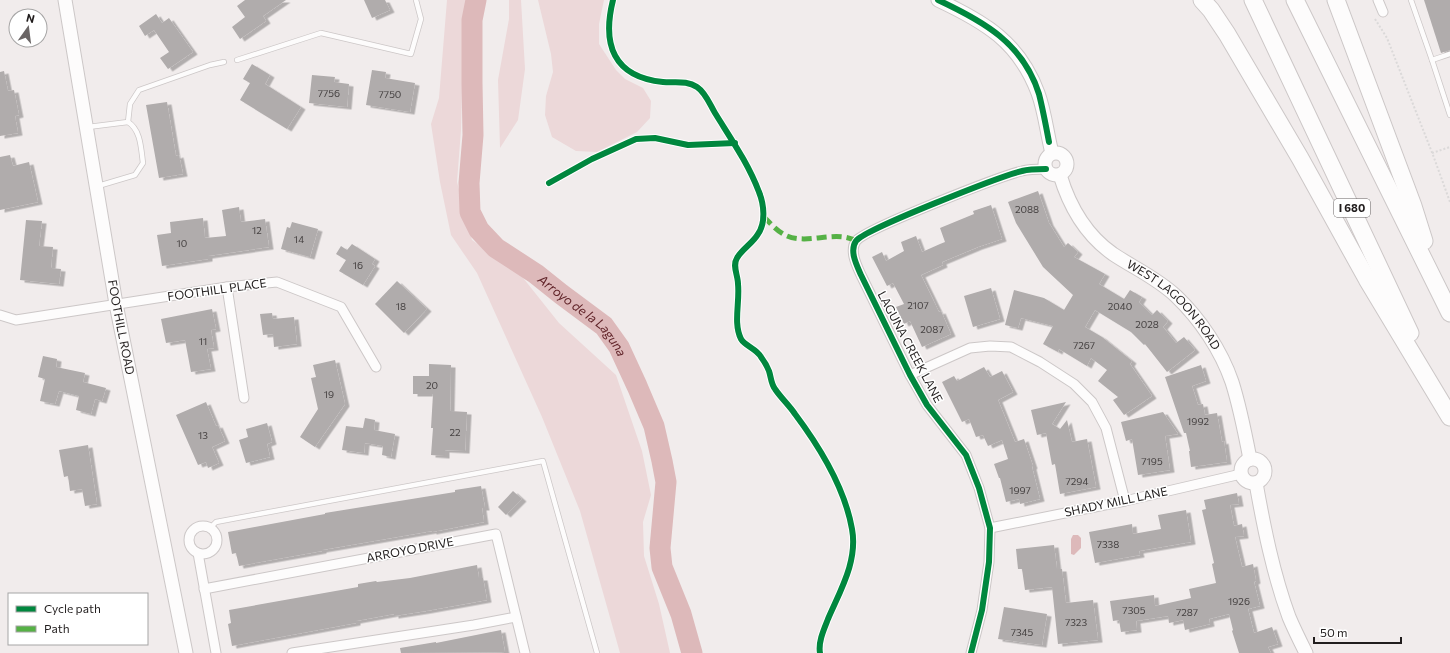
<svg xmlns="http://www.w3.org/2000/svg" width="1450" height="653" font-family="Commissioner,sans-serif">
<style>
.green{fill:#ecd8d9}
.water{fill:#ddb9ba}
.lines{fill:none;stroke-linecap:round;stroke-linejoin:round}
.river{stroke:#ddb9ba;stroke-width:21}
.building{fill:#b0acac;filter:url(#shadow)}
.lane-casing{stroke:#ccc7c7;stroke-width:6}
.street-casing{stroke:#ccc7c7;stroke-width:11}
.secondary-casing{stroke:#ccc7c7;stroke-width:15}
.highway-casing{stroke:#ccc7c7;stroke-width:19}
.path{stroke:#dbd9d9;stroke-width:2;stroke-dasharray:2 2;stroke-linecap:butt}
.lane{stroke:#fdfcfc;stroke-width:4.5}
.street{stroke:#fdfcfc;stroke-width:9}
.secondary{stroke:#fdfcfc;stroke-width:13}
.highway{stroke:#fdfcfc;stroke-width:17}
.quiet{stroke:#55b145;stroke-width:5;stroke-dasharray:10 5;stroke-linecap:butt}
.cycleway-casing{stroke:#fff;stroke-width:8}
.cycleway{stroke:#00873e;stroke-width:6}
.labels{text-anchor:middle;stroke-width:3;stroke-linejoin:round;paint-order:stroke}
.number-label{font-size:10px;fill:#454141}
.shield{fill:#fff;stroke:#646161;stroke-width:1}
.shield-label{font-size:11px;font-weight:bold;fill:#211d1d}
.street-label{font-size:12px;fill:#211d1d;stroke:#fff}
.water-label{font-size:13px;font-style:italic;fill:#62252a;stroke:#fff}
</style>
<defs>
<filter id="shadow"><feDropShadow dx="4.5" dy="2.5" stdDeviation="0" flood-color="#0004"/></filter>
</defs>
<rect width="100%" height="100%" fill="#f1ecec"/>
<g class="green">
<polygon points="447,0 466,0 464,17 461,130 457,182 472,240 520,274 559,323 616,375 642,451 651,495 643,522 644,556 659,604 670,653 620,653 580,511 542,417 477,273 451,235 440,182 431,124 439,98"/>
<polygon points="509,0 521,0 525,69 518,120 500,148 498,80 509,19"/>
<polygon points="538,0 604,0 599,24 599,44 616,70 625,79 643,88 651,101 650,118 637,132 597,152 576,151 552,137 545,115 546,96 553,72 551,54"/>
</g>
<polygon class="water" points="1073,535 1078,535 1081,538 1081,548 1074,555 1071,554 1071,539"/>
<g class="lines">
<path class="river" id="s1" d="M476,0L472,20V83L473,135L469,183L470,212L479,230L496,248L536,274L561,294L604,326L619,347L637,386L654,426L662,461L666,482L660,548L662,567L681,614L692,653"/>
</g>
<g class="building">
<polygon points="245,0 286,0 263,16 266,21 240,39 232,27 245,17 237,6"/>
<polygon points="364,0 385,0 390,10 372,18"/>
<polygon points="1424,0 1450,0 1450,50 1441,53"/>
<polygon points="156,14 162,23 169,18 193,52 168,69 160,58 169,52 154,30 145,36 139,26"/>
<polygon points="252,64 270,75 265,84 301,107 287,129 240,100 250,83 243,79"/>
<polygon points="372,70 386,72 385,78 415,83 410,112 366,105"/>
<polygon points="4,71 8,91 14,90 19,115 15,116 18,133 0,136 0,72"/>
<polygon points="312,75 335,77 334,82 349,84 347,107 309,103"/>
<polygon points="167,102 176,156 179,155 183,174 159,178 146,105"/>
<polygon points="10,155 13,166 29,162 38,202 0,210 0,157"/>
<polygon points="1038,191 1049,223 1064,247 1068,243 1078,252 1074,257 1105,274 1099,284 1124,299 1130,290 1142,297 1139,302 1152,315 1157,310 1168,321 1163,327 1176,343 1184,337 1195,350 1167,372 1145,344 1144,345 1131,332 1095,310 1085,327 1102,337 1132,361 1130,364 1152,396 1124,415 1113,400 1118,397 1098,381 1107,370 1091,358 1087,366 1059,349 1058,352 1043,344 1053,326 1021,318 1018,328 1005,325 1014,290 1044,298 1064,310 1073,295 1043,267 1016,223 1008,202"/>
<polygon points="991,205 1002,239 978,247 942,262 943,265 921,275 939,312 941,311 951,334 922,347 910,321 904,324 896,307 904,304 893,283 887,286 872,257 882,252 886,261 904,251 901,242 916,236 922,252 940,244 945,242 940,228 974,214 973,211"/>
<polygon points="239,207 241,222 265,219 269,247 208,256 208,259 162,266 157,235 171,233 170,222 203,218 205,238 226,236 222,210"/>
<polygon points="26,220 42,221 39,246 53,247 51,268 61,269 59,284 20,280"/>
<polygon points="292,222 318,229 310,257 281,249 287,227 290,228"/>
<polygon points="352,244 375,259 372,264 375,266 363,285 339,271 346,260 336,254 341,246 347,250"/>
<polygon points="397,281 427,309 404,333 375,304"/>
<polygon points="991,288 1000,319 973,327 964,296"/>
<polygon points="212,309 216,329 211,330 214,348 207,349 211,369 191,372 185,340 166,343 161,319"/>
<polygon points="272,313 273,319 294,317 297,344 274,347 273,334 263,335 260,314"/>
<polygon points="43,356 57,359 56,367 85,373 83,382 106,388 102,401 95,399 91,414 76,410 79,396 59,391 55,404 40,401 45,379 38,377"/>
<polygon points="335,360 345,404 315,447 300,437 318,409 311,378 316,377 313,365"/>
<polygon points="429,364 451,365 450,411 467,412 465,451 445,450 445,456 431,455 433,428 431,428 433,394 413,394 413,376 429,376"/>
<polygon points="1201,365 1206,381 1192,386 1198,405 1203,404 1205,415 1217,413 1222,442 1224,441 1227,462 1191,467 1189,451 1190,451 1186,433 1184,433 1165,377"/>
<polygon points="984,367 990,377 1002,371 1013,392 998,400 1015,442 1024,439 1033,466 1032,467 1040,499 1020,504 1019,499 1006,502 1000,478 999,478 994,464 1008,459 1002,440 988,446 983,435 976,437 969,419 962,422 942,382 954,376 957,381"/>
<polygon points="206,402 216,426 218,425 225,441 212,447 219,463 208,468 206,462 198,465 176,415"/>
<polygon points="1066,402 1052,424 1060,429 1067,420 1072,442 1087,439 1096,487 1060,494 1055,464 1052,465 1046,433 1037,435 1031,410"/>
<polygon points="1163,412 1178,434 1165,436 1170,470 1138,475 1132,439 1126,441 1121,422"/>
<polygon points="365,418 375,420 374,430 395,434 391,457 382,455 383,446 365,443 364,453 342,450 346,426 363,428"/>
<polygon points="267,423 272,442 267,444 270,457 246,463 239,440 248,437 246,429"/>
<polygon points="88,445 97,504 85,506 82,489 70,491 68,476 64,477 59,450"/>
<polygon points="481,486 485,508 482,508 484,522 432,532 432,531 322,550 322,551 239,566 236,553 232,554 228,532 325,514 325,513 455,492 455,490"/>
<polygon points="513,491 522,499 506,515 498,507"/>
<polygon points="1237,493 1239,504 1230,505 1234,526 1242,524 1244,536 1235,537 1242,567 1253,564 1256,581 1254,582 1260,606 1248,609 1254,633 1272,627 1278,644 1268,647 1271,653 1239,653 1232,631 1233,630 1229,614 1209,619 1210,624 1185,630 1183,620 1169,623 1168,616 1136,621 1137,630 1121,632 1119,620 1113,621 1110,601 1154,595 1155,606 1191,598 1189,589 1216,583 1212,564 1214,563 1202,510 1206,509 1204,500"/>
<polygon points="1186,510 1191,542 1139,551 1140,555 1095,563 1089,532 1132,524 1133,534 1161,529 1158,515"/>
<polygon points="1054,545 1057,569 1062,569 1066,603 1093,600 1098,640 1058,644 1052,587 1025,590 1022,569 1018,569 1016,549"/>
<polygon points="477,565 479,578 483,578 487,600 426,611 394,616 394,614 356,621 356,623 232,646 228,624 231,623 229,610 358,587 358,584 376,581 377,582 410,578"/>
<polygon points="1004,607 1047,614 1042,645 998,639"/>
<polygon points="501,630 505,652 401,653 400,648 436,642 436,643"/>
</g>
<g class="lines">
<g class="lane-casing">
<g id="lane">
<polyline points="1411,0 1432,60 1450,115"/>
<polyline points="237,60 321,33 411,54 421,19 416,0"/>
<polyline points="1432,60 1450,54"/>
<polyline points="128,122 130,104 139,90 210,65 224,62"/>
<path d="M88,127L128,122C141,130 141,149 143,163L135,175L98,186"/>
<polyline points="210,528 216,522 543,461 597,653"/>
</g>
</g>
<g class="street-casing">
<g id="street">
<polyline points="1378,0 1383,12"/>
<polyline points="227,287 244,398"/>
<polyline points="0,315 16,320 227,287 277,282 341,307 376,367"/>
<polyline points="910,375 970,348 990,346 1011,347 1040,362 1074,384 1092,402 1106,428 1125,501"/>
<circle cx="203" cy="540" r="14"/>
<polyline points="990,528 1125,501 1241,474"/>
<polyline points="198,553 216,653"/>
<polyline points="204,589 496,534 525,653"/>
<polyline points="292,653 474,625 516,617"/>
<path d="M971,653L982,610L989,562L990,528L979,488L966,455L927,405L910,375L861,275C857,266 849,251 856,241C865,229 1001,176 1022,171C1029,169 1038,169 1046,169"/>
</g>
</g>
<g class="secondary-casing">
<g id="secondary">
<path id="s2" d="M65,0L116,304L186,653"/>
<path d="M938,0C985,22 1019,42 1038,93C1045,112 1047,134 1052,153"/>
<circle cx="1056" cy="164" r="11"/>
<path id="s3" d="M1060,175C1069,205 1086,235 1113,254C1134,268 1157,278 1176,296C1200,319 1221,350 1232,382C1240,407 1245,433 1250,459"/>
<circle cx="1253" cy="471" r="12"/>
<path d="M1256,483C1264,528 1273,573 1289,617C1294,629 1300,641 1306,653"/>
</g>
</g>
<g class="highway-casing">
<g id="highway">
<polyline points="1202,0 1211,10 1227,34 1300,158 1367,279 1450,417"/>
<polyline points="1253,0 1410,333"/>
<polyline points="1295,0 1450,313"/>
<polyline points="1336,0 1413,206 1424,241"/>
</g>
</g>
<g class="path">
<polyline points="1375,19 1387,38 1433,155 1450,202"/>
<polyline points="1432,153 1450,147"/>
</g>
<use href="#lane" class="lane"/>
<use href="#street" class="street"/>
<use href="#secondary" class="secondary"/>
<use href="#highway" class="highway"/>
<path class="quiet" d="M764,217C770,223 777,231 785,235C807,246 835,229 856,241"/>
<g class="cycleway-casing">
<g id="cycleway">
<path d="M613,0C602,44 613,77 663,82C675,83 687,80 697,87C706,93 710,105 715,113C731,139 748,163 759,192C764,204 766,223 758,234C753,243 742,249 737,258C732,266 738,275 738,284C740,302 733,323 741,339C745,346 757,349 761,357C764,361 767,366 769,371C771,377 771,384 775,389C781,398 789,405 795,414C819,446 845,489 852,529C858,561 840,591 828,619C824,629 818,642 820,653"/>
<path d="M938,0C983,21 1023,43 1039,94C1043,110 1046,126 1049,142"/>
<polyline points="549,183 592,159 636,139 655,138 688,145 735,143"/>
<path d="M971,653L982,610L989,562L990,528L979,488L966,455L927,405L910,375L861,275C857,266 849,251 856,241C865,229 1001,176 1022,171C1029,169 1038,169 1046,169"/>
</g>
</g>
<use href="#cycleway" class="cycleway"/>
</g>
<g class="labels">
<g class="number-label">
<text x="329" y="97">7756</text>
<text x="390" y="98">7750</text>
<text x="1027" y="213">2088</text>
<text x="257" y="234">12</text>
<text x="299" y="243">14</text>
<text x="182" y="247">10</text>
<text x="358" y="269">16</text>
<text x="918" y="309">2107</text>
<text x="401" y="310">18</text>
<text x="1120" y="310">2040</text>
<text x="1147" y="328">2028</text>
<text x="932" y="333">2087</text>
<text x="203" y="345">11</text>
<text x="1084" y="349">7267</text>
<text x="432" y="389">20</text>
<text x="329" y="398">19</text>
<text x="1198" y="425">1992</text>
<text x="455" y="436">22</text>
<text x="203" y="439">13</text>
<text x="1152" y="465">7195</text>
<text x="1077" y="485">7294</text>
<text x="1020" y="494">1997</text>
<text x="1108" y="548">7338</text>
<text x="1239" y="605">1926</text>
<text x="1134" y="614">7305</text>
<text x="1187" y="616">7287</text>
<text x="1076" y="626">7323</text>
<text x="1022" y="636">7345</text>
</g>
<rect class="shield" x="1334" y="199" width="36" height="18" rx="3"/>
<g class="shield-label">
<text x="1352" y="212">I 680</text>
</g>
<g class="street-label">
<text transform="translate(217 290) rotate(-8)" y="4">FOOTHILL PLACE</text>
<text dy="4" stroke="none"><textPath href="#s3" startOffset="177">WEST LAGOON ROAD</textPath></text>
<text dy="4" stroke="none"><textPath href="#s2" startOffset="332">FOOTHILL ROAD</textPath></text>
<text transform="translate(910 347) rotate(62)" y="4">LAGUNA CREEK LANE</text>
<text transform="translate(1116 502) rotate(-12)" y="4">SHADY MILL LANE</text>
<text transform="translate(410 550) rotate(-11)" y="4">ARROYO DRIVE</text>
</g>
<g class="water-label">
<text dy="5" stroke="none"><textPath href="#s1" startOffset="368">Arroyo de la Laguna</textPath></text>
</g>
</g>
<rect x="8" y="593" width="140" height="52" fill="#ffffff" stroke="#a6a5a5"/>
<rect x="16" y="606" width="20" height="6" fill="#00873e" stroke="#a6a5a5"/>
<text x="44" y="613" font-size="12" fill="#211d1d">Cycle path</text>
<rect x="16" y="626" width="20" height="6" fill="#55b145" stroke="#a6a5a5"/>
<text x="44" y="633" font-size="12" fill="#211d1d">Path</text>
<g transform="translate(28 28) rotate(14)"><circle r="19" fill="#ffffff" stroke="#a6a5a5"/>
<path d="M0-3L7 15L0 10L-7 15Z" fill="#6a6565"/>
<text y="-6" font-size="11" font-weight="bold" text-anchor="middle" fill="#211d1d">N</text>
</g>
<path d="M1314 637v6h87v-6" fill="none" stroke="#211d1d" stroke-width="2"/>
<text x="1320" y="637" font-size="12" fill="#211d1d" stroke="#ffffff" stroke-width="3" paint-order="stroke">50 m</text>
</svg>
